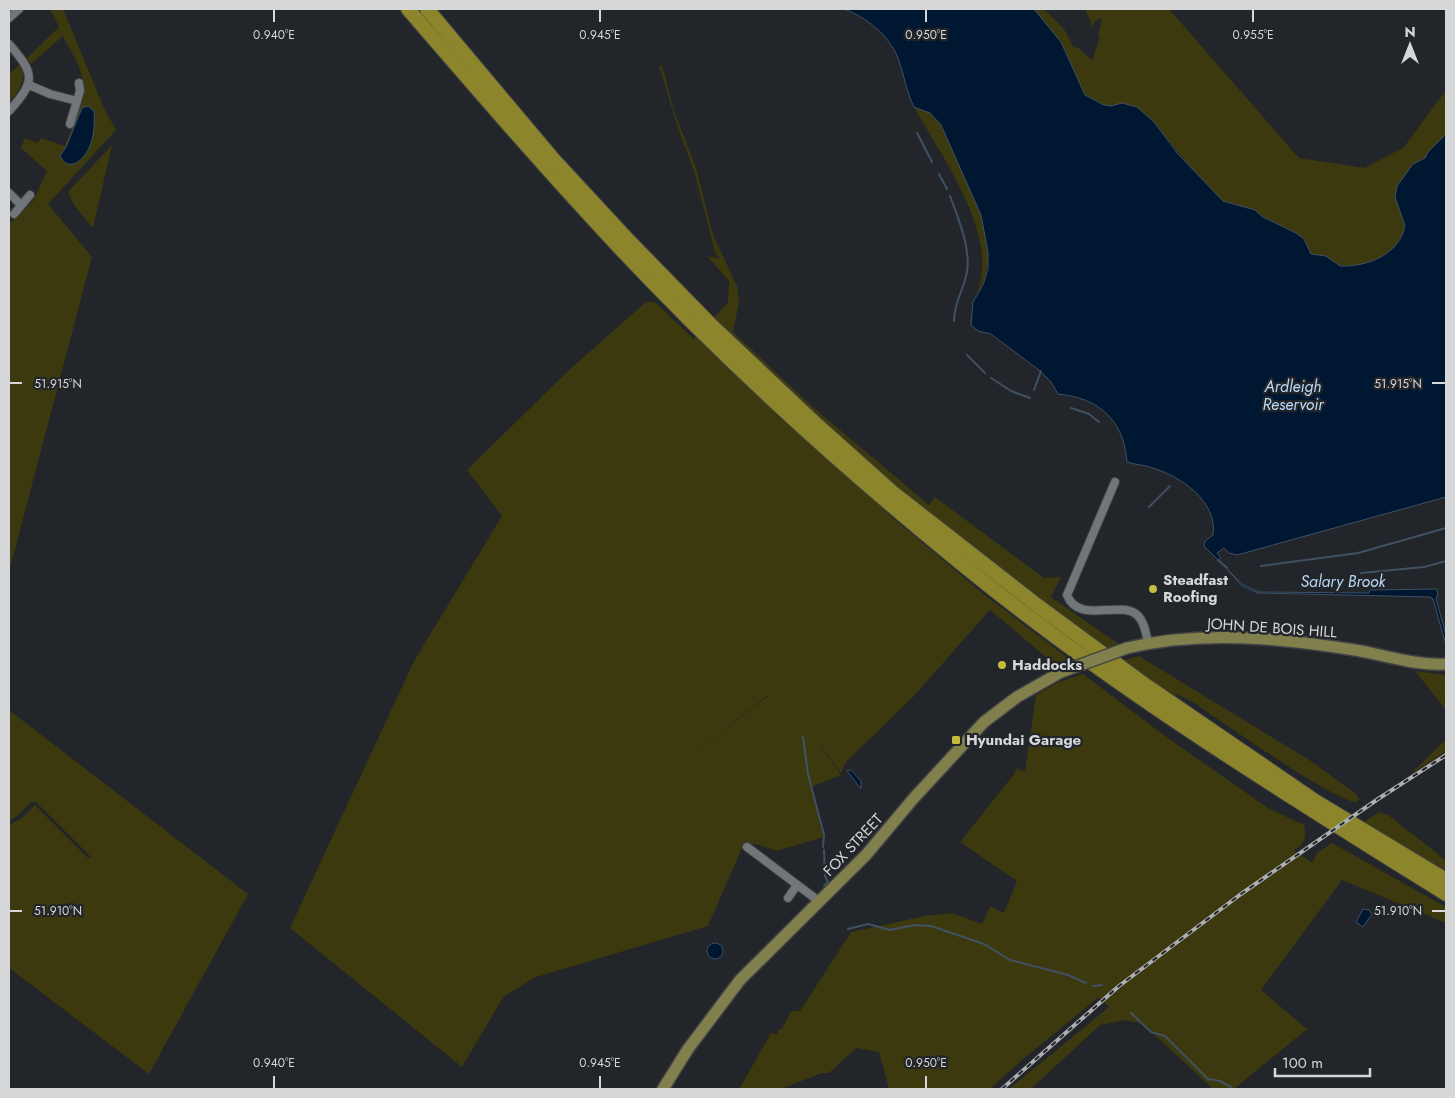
<svg xmlns="http://www.w3.org/2000/svg" width="1455" height="1098" font-family="Jost,sans-serif">
<style>
.green{fill:#3c390e;fill-rule:evenodd}
.water{fill:#001732;stroke:#405164}
.lines{fill:none;stroke-linecap:round;stroke-linejoin:round}
.stream{stroke:#405164;stroke-width:2}
.street-casing{stroke:#404246;stroke-width:10}
.primary-casing{stroke:#404246;stroke-width:14}
.highway-casing{stroke:#404246;stroke-width:16}
.street{stroke:#71767a;stroke-width:8}
.primary{stroke:#817f4b;stroke-width:11}
.highway{stroke:#8c852b;stroke-width:14}
.rail-casing{stroke:#acaeb1;stroke-width:4}
.rail{stroke:#222529;stroke-width:2;stroke-dasharray:5.5;stroke-linecap:butt}
.primary-bridge-casing{stroke:#404246;stroke-width:14;stroke-linecap:butt}
.primary-bridge{stroke:#817f4b;stroke-width:11}
.ticks{fill:none;stroke:#d5d7d9;stroke-width:2}
.poi-dot{fill:#c5bc3d;stroke:#222529;stroke-width:2}
.labels{text-anchor:middle;stroke-width:4.5;stroke-linejoin:round;paint-order:stroke}
.poi-label{font-size:15px;font-weight:bold;fill:#d5d7d9;stroke:#222529;text-anchor:start}
.street-label{font-size:15px;fill:#d5d7d9;stroke:#222529}
.water-label{font-size:16px;font-style:italic;fill:#bad8f7;stroke:#222529}
.ticks-label{font-size:12px;text-anchor:middle;fill:#d5d7d9;stroke:#222529;stroke-width:4.5;stroke-linejoin:round;paint-order:stroke}
</style>
<rect width="100%" height="100%" fill="#222529"/>
<g class="green">
<path d="M50,9H63L104,108L116,130L48,204L92,257L9,572V224L33,201L47,171L21,148L25,138L38,143L41,138L65,146C74,122 90,93 79,67C75,57 68,46 63,36L31,64L27,58L59,27Z"/>
<path d="M1034,9H1044L1064,29L1073,46L1080,49L1092,61L1100,37L1098,36L1102,18L1096,20L1093,27L1085,9H1169L1299,158L1365,168L1404,147L1446,90V134L1428,152L1425,158L1415,163L1404,217C1409,251 1366,270 1338,265L1326,256L1310,254L1304,239L1296,233L1260,215L1256,210L1223,201L1199,178L1154,122L1147,116L1104,105L1084,94L1062,43Z"/>
<path d="M21,63C26,83 20,88 9,103V74Z"/>
<polygon points="662,65 674,111 696,168 713,235 737,286 739,302 733,332 814,408 929,505 935,497 1044,578 1061,577 1051,597 1120,645 1098,651 909,500 713,319 728,302 729,281 707,256 720,259 715,252 694,171 678,128 659,66"/>
<path d="M914,107L930,113L941,125C964,167 1009,251 976,294C1002,237 941,156 914,107Z"/>
<polygon points="112,145 93,228 74,205 68,192"/>
<path d="M646,302H655L694,339L697,336L893,518L986,596L1073,662L1057,670L1053,663L990,610L988,612L914,696L846,762L841,773L813,735L841,775L811,787L823,837L777,851L756,844L751,845L745,841L708,926L536,977L504,996L462,1067L290,928L414,661L502,516L467,470L569,370ZM768,695V696L683,762Z"/>
<path d="M1139,656L1311,761L1356,794L1359,799L1357,802C1339,805 1214,716 1191,701L1178,695L1172,696L1119,662Z"/>
<polygon points="1415,671 1446,675 1446,710"/>
<path d="M1083,674L1165,736L1268,808L1304,825C1307,838 1304,845 1294,850L1312,863L1317,853L1332,843L1446,907V923L1342,880L1261,990L1307,1029L1234,1089H1213L1143,1024L1125,1020L1100,1025L1031,1089H1009L1109,1007L1099,997L1022,1060L990,1089H889L879,1052L856,1048L829,1073H822L781,1089H739L771,1033L777,1034L779,1029H782L791,1011H800L851,932L925,916L952,913L982,924L990,906L1004,913L1017,881L960,842L1015,773L1016,768L1025,772L1036,695L1059,682Z"/>
<polygon points="9,710 248,894 149,1074 9,968 9,825 22,818 35,805 88,858 91,857 36,802 31,802 20,814 9,821"/>
<polygon points="1446,739 1446,751 1410,775"/>
<polygon points="1379,812 1388,815 1438,854 1446,861 1446,872 1362,823"/>
</g>
<g class="water">
<path d="M844,9H1034L1061,42L1085,95L1104,105L1111,106L1122,103L1137,107L1154,122L1178,154L1223,201L1255,210L1263,217L1296,233L1304,239L1311,254L1326,256L1340,266C1367,267 1399,255 1405,226L1395,197L1397,186L1413,164L1425,158L1428,152L1446,134V497L1237,555L1229,553L1224,548L1217,553L1221,558L1218,560L1204,546L1205,541L1213,535C1218,502 1182,477 1153,468C1145,465 1136,465 1127,462C1124,420 1099,398 1058,394L1051,382L1039,370L991,334L978,331L971,325L973,302L983,285L988,269V252L981,215L941,125L930,113L914,107C906,91 904,74 898,58C889,35 866,17 844,9Z"/>
<path d="M88,106L94,111C95,122 94,136 90,146C85,159 69,174 60,156L66,147L82,108Z"/>
<polygon points="1226,568 1242,584 1259,592 1369,593 1370,590 1436,589 1438,594 1436,599 1446,635 1446,645 1433,599 1430,597 1258,593 1242,586"/>
<polygon points="851,770 861,781 861,789 847,771"/>
<polygon points="1363,909 1369,910 1372,914 1363,927 1356,922"/>
<circle cx="715" cy="951" r="8"/>
</g>
<g class="lines">
<g class="stream">
<polyline points="917,133 932,162"/>
<polyline points="939,174 947,189"/>
<path d="M950,196C958,218 971,248 967,272C964,289 954,302 954,321"/>
<polyline points="967,355 985,373"/>
<polyline points="991,378 1011,391 1030,398"/>
<polyline points="1034,390 1041,371"/>
<polyline points="1071,408 1089,414 1099,422"/>
<polyline points="1149,507 1170,486"/>
<polyline points="1218,560 1227,568"/>
<polyline points="1261,566 1358,553 1446,528"/>
<polyline points="1361,573 1424,567 1446,561"/>
<polyline points="803,737 808,774 824,835 823,847"/>
<polyline points="824,850 825,876 828,882 824,886"/>
<polyline points="804,908 813,899"/>
<polyline points="848,929 868,924 890,930 914,925 931,926 984,944 1010,960 1068,975 1086,983"/>
<polyline points="1093,986 1102,985"/>
<polyline points="1131,1013 1151,1032 1165,1036 1208,1079 1220,1081 1231,1087"/>
</g>
<g class="street-casing">
<g id="street">
<polyline points="9,18 19,9"/>
<path d="M9,44C35,74 36,81 9,111"/>
<polyline points="29,85 50,94 77,101"/>
<polyline points="70,124 80,91 79,83"/>
<polyline points="9,193 21,205"/>
<polyline points="14,214 30,195"/>
<path d="M1115,482L1067,595C1078,624 1119,601 1136,614C1144,620 1146,633 1148,643"/>
<polyline points="747,847 820,902"/>
<polyline points="788,898 797,885"/>
</g>
</g>
<g class="primary-casing">
<g id="primary">
<path d="M1127,648C1201,630 1281,638 1355,650C1385,655 1417,666 1446,664"/>
<polyline points="663,1089 688,1049 740,980 866,855 913,799 984,722 1017,697 1061,672"/>
</g>
</g>
<g class="highway-casing">
<g id="highway">
<path d="M408,9C477,89 546,169 618,246C723,358 838,463 957,560C1110,686 1278,789 1446,894"/>
<polyline points="427,9 553,159 628,240 709,323 816,424 892,492 1038,606 1141,682 1315,801 1446,880"/>
</g>
</g>
<use href="#street" class="street"/>
<use href="#primary" class="primary"/>
<use href="#highway" class="highway"/>
<g class="rail-casing">
<polyline id="rail" points="1002,1089 1119,986 1241,894 1378,799 1446,755"/>
</g>
<use href="#rail" class="rail"/>
<g class="primary-bridge-casing">
<polyline id="primary-bridge" points="1061,672 1127,648"/>
</g>
<use href="#primary-bridge" class="primary-bridge"/>
</g>
<path class="ticks" d="M274,10V22M600,10V22M926,10V22M1253,10V22M10,383H22M1432,383H1445M10,911H22M1432,911H1445M274,1076V1088M600,1076V1088M926,1076V1088"/>
<g class="poi-dot">
<circle cx="1153" cy="589" r="5"/>
<circle cx="1002" cy="665" r="5"/>
<rect x="951" y="735" width="10" height="10" rx="2.5"/>
</g>
<g class="labels">
<g class="poi-label">
<text x="1163" y="585">Steadfast<tspan x="1163" dy="17">Roofing</tspan></text>
<text x="1012" y="670">Haddocks</text>
<text x="966" y="745">Hyundai Garage</text>
</g>
<g class="street-label">
<text transform="translate(1272 628) rotate(4)" y="5">JOHN DE BOIS HILL</text>
<text transform="translate(853 845) rotate(-47)" y="5">FOX STREET</text>
</g>
<g class="water-label">
<text x="1293" y="392">Ardleigh<tspan x="1293" dy="18">Reservoir</tspan></text>
<text x="1343" y="587">Salary Brook</text>
</g>
</g>
<g class="ticks-label">
<text x="274" y="39">0.940°E</text>
<text x="600" y="39">0.945°E</text>
<text x="926" y="39">0.950°E</text>
<text x="1253" y="39">0.955°E</text>
<text x="58" y="388">51.915°N</text>
<text x="1398" y="388">51.915°N</text>
<text x="58" y="915">51.910°N</text>
<text x="1398" y="915">51.910°N</text>
<text x="274" y="1067">0.940°E</text>
<text x="600" y="1067">0.945°E</text>
<text x="926" y="1067">0.950°E</text>
</g>
<rect width="1455" height="1098" fill="none" stroke="#d5d7d9" stroke-width="20"/>
<g transform="translate(1410 45)" stroke="#222529" stroke-width="4" paint-order="stroke">
<path d="M0-4L9 19L0 12L-9 19Z" fill="#d5d7d9"/>
<text y="-8" font-size="14" font-weight="bold" text-anchor="middle" fill="#d5d7d9">N</text>
</g>
<path d="M1275 1068v8h95v-8" fill="none" stroke="#d5d7d9" stroke-width="2.5"/>
<text x="1282" y="1068" font-size="15" fill="#d5d7d9" stroke="#222529" stroke-width="4" paint-order="stroke">100 m</text>
</svg>
